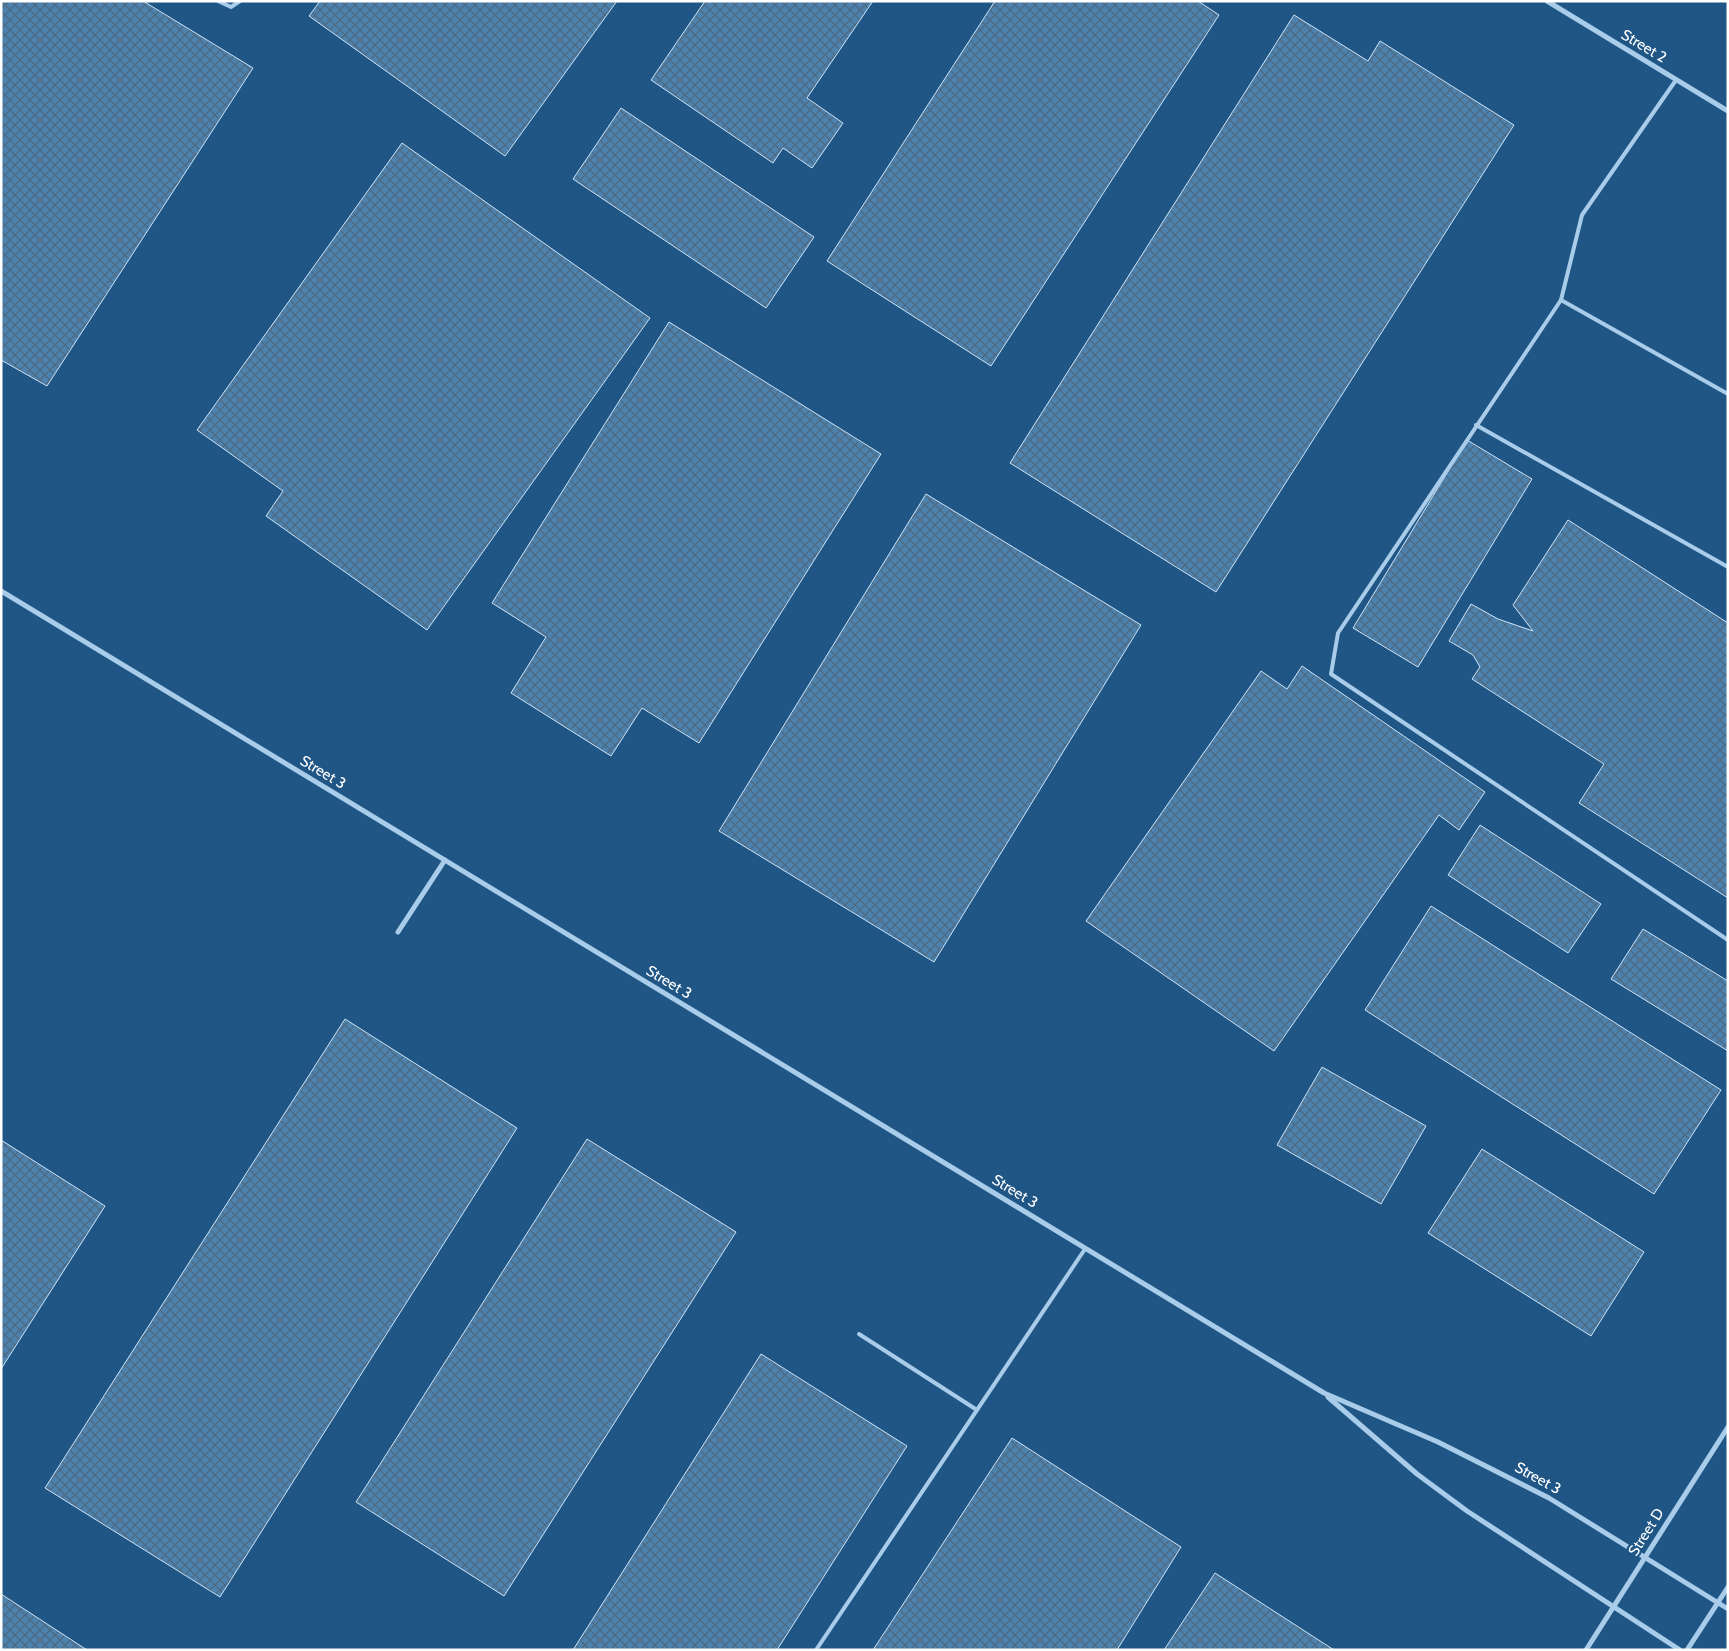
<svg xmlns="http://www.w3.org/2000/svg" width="1729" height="1651" font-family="Cabin,sans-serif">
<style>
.building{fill:url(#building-cross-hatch);stroke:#cde4f7}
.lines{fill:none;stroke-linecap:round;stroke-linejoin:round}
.service{stroke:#a8cce9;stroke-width:4}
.minor{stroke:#a8cce9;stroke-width:5}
.labels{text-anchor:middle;stroke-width:4.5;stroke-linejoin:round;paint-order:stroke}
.street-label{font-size:15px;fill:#fff;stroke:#205685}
</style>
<defs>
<pattern id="building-cross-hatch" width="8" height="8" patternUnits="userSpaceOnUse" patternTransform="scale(1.25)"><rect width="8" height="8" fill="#4d82af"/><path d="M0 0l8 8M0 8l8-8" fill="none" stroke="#4d6a82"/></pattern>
</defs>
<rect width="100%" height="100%" fill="#205685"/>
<g class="building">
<polygon points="1,1 143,1 253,68 47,386 1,360"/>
<polygon points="320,1 617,1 505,156 309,16"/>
<polygon points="705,1 873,1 807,98 843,123 812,168 783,148 773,163 651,80"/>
<polygon points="995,1 1198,1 1219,15 991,366 827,261"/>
<polygon points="1294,15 1368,61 1380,41 1514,125 1216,592 1010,463"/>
<polygon points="621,108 814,237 766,308 573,179"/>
<polygon points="402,143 650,318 427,630 266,516 283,491 197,430"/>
<polygon points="669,322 881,454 699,743 642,708 611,756 511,693 546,637 492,603"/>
<polygon points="1467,440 1532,479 1418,667 1353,628"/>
<polygon points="926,494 1141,625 934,962 719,831"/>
<polygon points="1568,520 1728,623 1728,898 1579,803 1604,764 1472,679 1480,667 1473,655 1449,641 1471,604 1498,619 1533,631 1513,605"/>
<polygon points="1302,666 1485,792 1459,830 1439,815 1274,1051 1086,921 1261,671 1287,689"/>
<polygon points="1480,825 1601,904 1568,953 1448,875"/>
<polygon points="1431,906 1721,1090 1654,1194 1365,1010"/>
<polygon points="1643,929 1728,981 1728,1051 1611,979"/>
<polygon points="345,1019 517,1128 220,1597 45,1488"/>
<polygon points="1322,1067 1426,1126 1381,1204 1277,1145"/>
<polygon points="587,1139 736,1232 504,1596 356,1502"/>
<polygon points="1,1140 105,1206 1,1369"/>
<polygon points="1482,1149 1644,1252 1591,1336 1428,1233"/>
<polygon points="761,1354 907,1446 777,1650 573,1650"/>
<polygon points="1012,1438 1181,1547 1117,1650 873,1650"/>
<polygon points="1215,1573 1334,1650 1164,1650"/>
<polygon points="1,1594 87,1650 1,1650"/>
</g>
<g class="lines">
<g class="service">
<polyline points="218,1 231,7 240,1"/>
<polyline points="1676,80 1582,215 1561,300 1338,633 1331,674 1728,940"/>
<polyline points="1561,300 1728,394"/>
<polyline points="1476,425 1728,567"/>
<polyline points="859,1334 977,1410"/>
<polyline points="816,1650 1085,1249"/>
</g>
<g class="minor">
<polyline points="1547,1 1728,111"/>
<polyline points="1,591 1324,1393 1438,1442 1549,1498 1728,1609"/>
<polyline points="398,932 445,860"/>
<polyline points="1328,1397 1417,1474 1467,1511 1680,1650"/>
<polyline points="1586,1650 1728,1427"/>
<polyline points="1687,1650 1728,1587"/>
</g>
</g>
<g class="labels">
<g class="street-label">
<text transform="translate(1644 46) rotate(31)" y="5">Street 2</text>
<text transform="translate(323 772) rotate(31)" y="5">Street 3</text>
<text transform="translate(669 982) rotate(31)" y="5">Street 3</text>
<text transform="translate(1015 1191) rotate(31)" y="5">Street 3</text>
<text transform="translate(1538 1478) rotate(29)" y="5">Street 3</text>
<text transform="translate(1646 1532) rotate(-58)" y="5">Street D</text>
</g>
</g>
<rect width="1729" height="1651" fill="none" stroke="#ffffff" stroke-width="5"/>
</svg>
